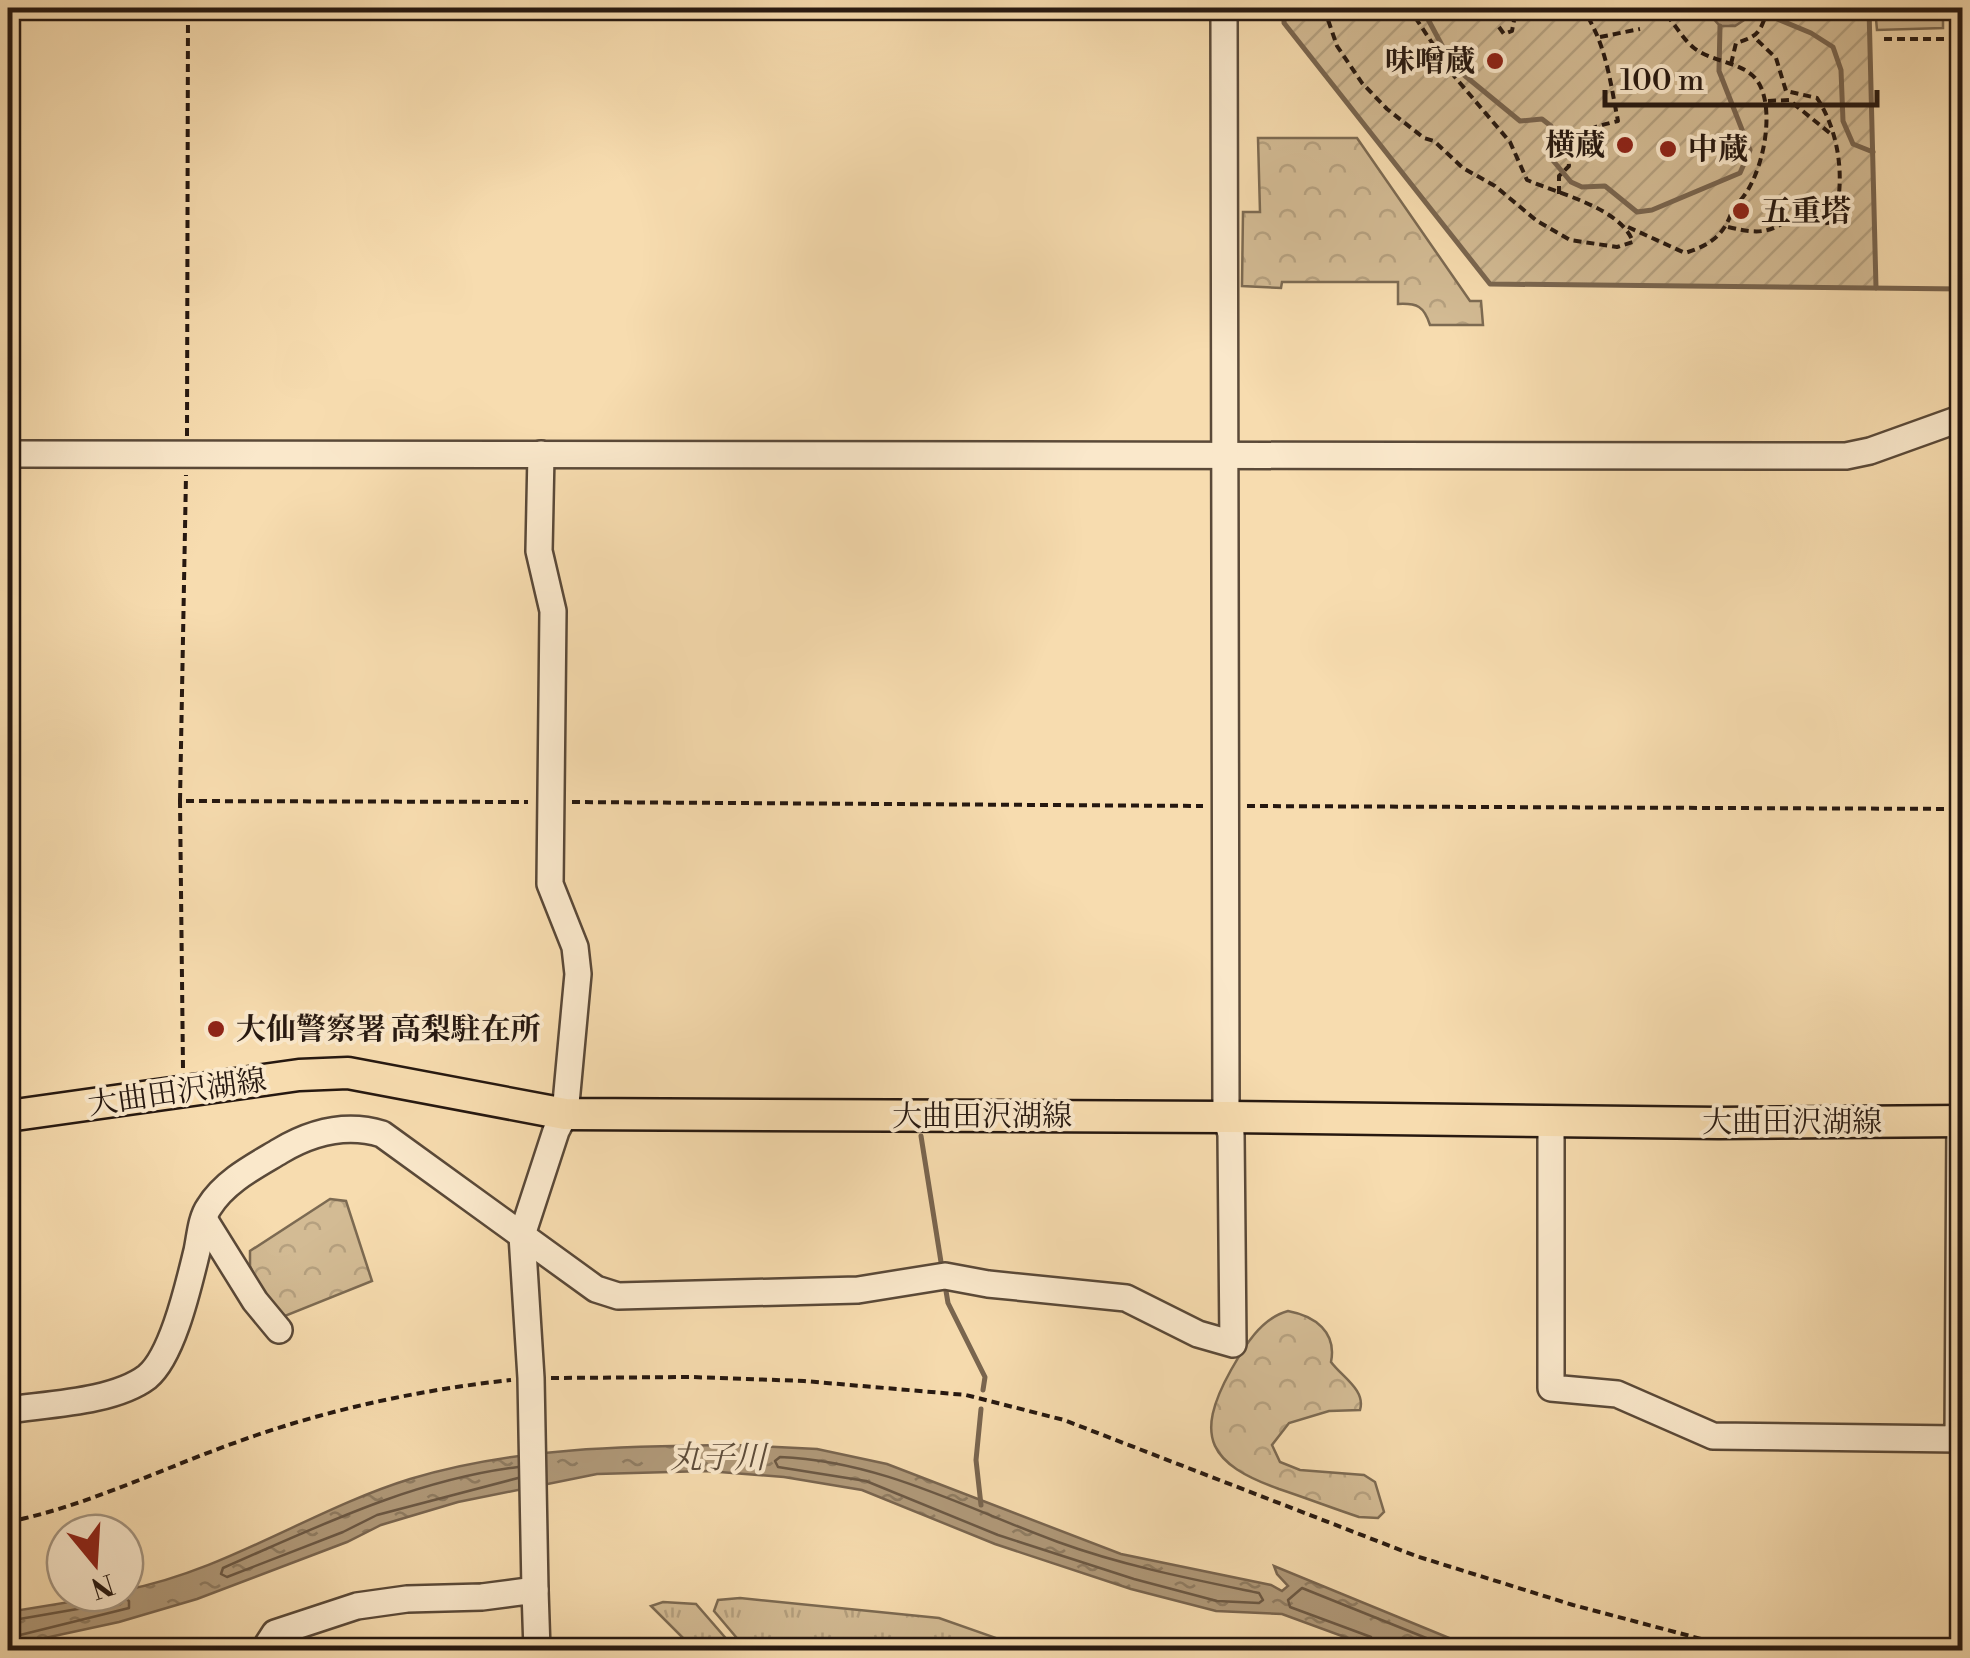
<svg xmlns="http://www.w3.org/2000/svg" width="1970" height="1658" font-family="'Libre Bodoni','Noto Serif JP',serif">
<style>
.grass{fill:url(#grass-tufts);stroke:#7c6a52;stroke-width:2.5}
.forest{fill:url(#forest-crowns);stroke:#7c6a52;stroke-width:2.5}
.garden{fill:url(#garden-furrows);stroke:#7c6a52;stroke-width:2.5}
.water{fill:url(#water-ripples);stroke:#79654f;stroke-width:2.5}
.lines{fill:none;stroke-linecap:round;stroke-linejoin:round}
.shore{stroke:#6b5844;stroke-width:2.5}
.stream{stroke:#79654f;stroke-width:5}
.minor-casing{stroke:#5a4938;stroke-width:30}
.major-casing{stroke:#261810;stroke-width:35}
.path{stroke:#261810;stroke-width:4;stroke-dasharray:8 5;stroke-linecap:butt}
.minor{stroke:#fae8cb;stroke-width:25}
.major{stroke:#f7dcaf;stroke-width:30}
.poi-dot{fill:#8f2418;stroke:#fae8cb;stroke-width:4}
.labels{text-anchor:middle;stroke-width:8;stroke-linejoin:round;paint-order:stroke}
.poi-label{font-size:30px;font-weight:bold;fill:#261810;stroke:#fae8cb;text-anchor:start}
.street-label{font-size:30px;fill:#261810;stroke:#fae8cb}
.water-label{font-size:32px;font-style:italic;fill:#5d4c3a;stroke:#fae8cb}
</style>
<defs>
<pattern id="grass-tufts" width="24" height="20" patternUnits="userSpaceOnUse" patternTransform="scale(2.5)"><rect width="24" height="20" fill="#d3bb94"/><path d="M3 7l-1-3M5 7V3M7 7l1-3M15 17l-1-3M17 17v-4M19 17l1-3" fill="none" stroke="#b5a07f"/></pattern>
<pattern id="forest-crowns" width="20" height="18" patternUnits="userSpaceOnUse" patternTransform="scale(2.5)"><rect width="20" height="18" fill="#d3bb94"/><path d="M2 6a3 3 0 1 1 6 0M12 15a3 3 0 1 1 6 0" fill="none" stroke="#b5a07f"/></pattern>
<pattern id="garden-furrows" width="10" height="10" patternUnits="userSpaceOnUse" patternTransform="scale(2.5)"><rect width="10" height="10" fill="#d3bb94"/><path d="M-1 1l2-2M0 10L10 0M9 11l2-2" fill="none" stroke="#b5a07f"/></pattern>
<pattern id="water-ripples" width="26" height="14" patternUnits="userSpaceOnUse" patternTransform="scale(2.5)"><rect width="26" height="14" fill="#b09979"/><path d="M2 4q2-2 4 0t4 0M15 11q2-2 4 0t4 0" fill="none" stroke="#8f7c62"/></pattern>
</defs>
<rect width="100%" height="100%" fill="#f7dcaf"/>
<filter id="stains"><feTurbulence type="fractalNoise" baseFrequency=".002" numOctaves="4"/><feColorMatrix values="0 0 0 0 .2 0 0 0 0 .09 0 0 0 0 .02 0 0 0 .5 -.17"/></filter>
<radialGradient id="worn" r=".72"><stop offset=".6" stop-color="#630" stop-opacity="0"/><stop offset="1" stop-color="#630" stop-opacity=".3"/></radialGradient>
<g class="grass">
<polygon points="1875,8 1943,8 1943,28 1877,30"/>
<polygon points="740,1598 939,1618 1030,1650 747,1650 714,1611 718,1600"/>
<polygon points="663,1602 696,1604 736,1650 695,1650 651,1606"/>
</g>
<g class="forest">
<path d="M1258,138H1357L1470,301H1481L1483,325H1430C1424,306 1417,303 1398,304V282H1282L1281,288L1242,286L1243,212H1260Z"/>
<polygon points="330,1199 346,1201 372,1281 275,1320 250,1266 250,1251"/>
<path d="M1288,1311C1315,1316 1337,1332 1331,1362C1342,1377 1366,1390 1360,1410L1329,1411L1289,1423L1272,1445L1280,1462L1300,1470L1364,1475L1375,1482L1384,1512L1378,1518L1359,1517C1332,1508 1306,1498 1279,1489C1210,1464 1193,1438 1231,1370C1244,1347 1261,1318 1288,1311Z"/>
</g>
<polygon class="garden" points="1284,8 1869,8 1876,288 1490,284 1284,23"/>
<g class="water">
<polygon points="1710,8 1759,8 1758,11 1735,26 1720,26 1711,16"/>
<path d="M736,1445L817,1449L887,1464L1121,1554L1271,1585L1282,1591L1288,1586L1277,1574L1274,1566L1454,1640L1493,1650H1380L1282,1614L1216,1611L1131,1589L995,1544L862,1490L784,1477L707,1471L597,1474L458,1502L381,1525L347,1542L197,1599L119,1622L8,1646V1612L125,1593V1590C225,1571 313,1509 410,1479C515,1447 628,1446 736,1445Z"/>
</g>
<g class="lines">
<g class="shore">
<path d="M780,1457C881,1461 965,1508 1058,1542C1124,1566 1191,1579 1259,1593L1263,1600L1259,1603L1217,1601L1134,1579L998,1535L866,1481L778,1467L775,1461Z"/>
<path d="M518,1467C413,1480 319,1526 223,1568L221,1574L227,1577L343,1532L377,1515L518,1478"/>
<polyline points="8,1621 89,1607 95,1602 97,1593"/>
<polyline points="8,1638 129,1608 129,1601 116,1593"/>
<polyline points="1377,1650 1371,1637 1290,1607 1288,1600 1302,1588 1456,1650"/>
</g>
<g class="stream">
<polyline points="1284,8 1284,23 1490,284 1962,289"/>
<polyline points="1422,8 1453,66 1520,121 1542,119 1551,126 1550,157 1571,182 1582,187 1605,186 1637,212 1652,210 1740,173 1750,150 1719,71 1720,26"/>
<polyline points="1869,8 1876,288"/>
<polyline points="1758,11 1811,33 1833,47 1841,70 1843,121 1853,144 1873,152"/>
<polyline points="921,1136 941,1262"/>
<polyline points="946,1291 948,1303 985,1377 983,1390"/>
<polyline points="981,1505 976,1460 981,1409"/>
</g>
<g class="minor-casing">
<g id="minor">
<polyline points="8,454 1846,456 1870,451 1962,418"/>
<polyline points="1551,1119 1551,1388 1617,1394 1713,1436 1958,1439 1960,1121"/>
<polyline points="204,1219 255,1301 279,1330"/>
<path d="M8,1410C49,1404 114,1402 147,1377C173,1356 189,1283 197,1251C200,1237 201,1218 209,1207C225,1181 255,1166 280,1151C312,1132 346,1123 382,1134L596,1289L618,1296L858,1290L945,1276L988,1284L1126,1298L1198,1334L1233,1344L1231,1134L1226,1117L1224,8"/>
<polyline points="535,1590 531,1378 522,1235 556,1131 565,1114 578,974 575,947 550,884 553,611 539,551 541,454"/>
<polyline points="264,1650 275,1633 357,1606 407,1599 482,1597 535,1590 537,1650"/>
</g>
</g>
<g class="major-casing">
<polyline id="major" points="8,1116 299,1075 348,1073 565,1114 1226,1117 1719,1123 1962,1121"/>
</g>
<g class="path">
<path d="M1324,8L1337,46L1362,83L1387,109L1424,138L1434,141L1463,168L1495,186L1537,221L1570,240L1617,247L1633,242C1621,208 1559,194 1527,180L1510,142L1454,76L1409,8"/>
<polyline points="1640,8 1646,19"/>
<polyline points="1781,8 1798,13 1804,8"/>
<polyline points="1668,17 1678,8"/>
<polyline points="1499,27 1504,34 1512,31 1515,15 1511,8"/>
<polyline points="1600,37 1640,29"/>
<polyline points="1884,39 1962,39"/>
<path d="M1731,64L1736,43C1762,35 1759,31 1769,8"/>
<polyline points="1768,101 1789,100 1831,134"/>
<path d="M1559,194V176L1569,166C1566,132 1590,128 1618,121C1610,81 1606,42 1582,8"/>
<path d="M1628,227L1685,253C1711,245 1726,234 1733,207C1761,188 1779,108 1756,79C1742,62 1712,62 1694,48C1680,37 1673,18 1658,8"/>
<path d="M1728,227C1762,235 1769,233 1798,214L1820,224L1833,222C1846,183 1840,133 1817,98L1786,91L1776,58L1755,38"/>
<polyline points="187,436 188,8"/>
<polyline points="180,801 186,475"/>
<polyline points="572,802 1203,806"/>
<polyline points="1247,806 1962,809"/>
<polyline points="183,1068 180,801 528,802"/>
<polyline points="1960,1099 1961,809"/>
<polyline points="551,1378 691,1377 804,1381 966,1395 1064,1420 1416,1556 1573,1605 1743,1650"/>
<path d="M8,1522C87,1506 161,1469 237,1442C325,1410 418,1390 511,1380"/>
</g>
<use href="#minor" class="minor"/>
<use href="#major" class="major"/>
</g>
<g class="poi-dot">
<circle cx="1495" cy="61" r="10"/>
<circle cx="1625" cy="145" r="10"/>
<circle cx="1668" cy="149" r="10"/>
<circle cx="1741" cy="211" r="10"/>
<circle cx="216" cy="1029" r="10"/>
</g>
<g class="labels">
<g class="poi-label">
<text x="1475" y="71" text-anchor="end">味噌蔵</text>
<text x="1605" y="155" text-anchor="end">横蔵</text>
<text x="1688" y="159">中蔵</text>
<text x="1761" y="221">五重塔</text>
<text x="236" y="1039">大仙警察署 高梨駐在所</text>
</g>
<g class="street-label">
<text transform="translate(177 1092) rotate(-8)" y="10">大曲田沢湖線</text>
<text x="982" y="1126">大曲田沢湖線</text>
<text x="1792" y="1132">大曲田沢湖線</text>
</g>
<g class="water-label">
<text x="718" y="1468">丸子川</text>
</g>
</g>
<rect width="1970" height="1658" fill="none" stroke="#f7dcaf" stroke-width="40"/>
<rect x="10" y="10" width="1950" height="1638" fill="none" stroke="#261810" stroke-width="5"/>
<rect x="20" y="20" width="1930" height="1618" fill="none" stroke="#261810" stroke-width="2.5"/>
<g transform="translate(95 1563) rotate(162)"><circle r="48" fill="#fae8cb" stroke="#a59580" stroke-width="2.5"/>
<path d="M0-8L18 38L0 25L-18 38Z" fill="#8f2418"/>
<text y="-15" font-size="28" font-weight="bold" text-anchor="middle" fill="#261810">N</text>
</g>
<path d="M1605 90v15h272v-15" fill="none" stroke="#261810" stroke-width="5"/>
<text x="1620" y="90" font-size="30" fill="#261810" stroke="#fae8cb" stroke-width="8" paint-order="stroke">100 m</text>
<rect width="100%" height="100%" filter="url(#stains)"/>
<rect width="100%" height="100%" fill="url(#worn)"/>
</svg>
